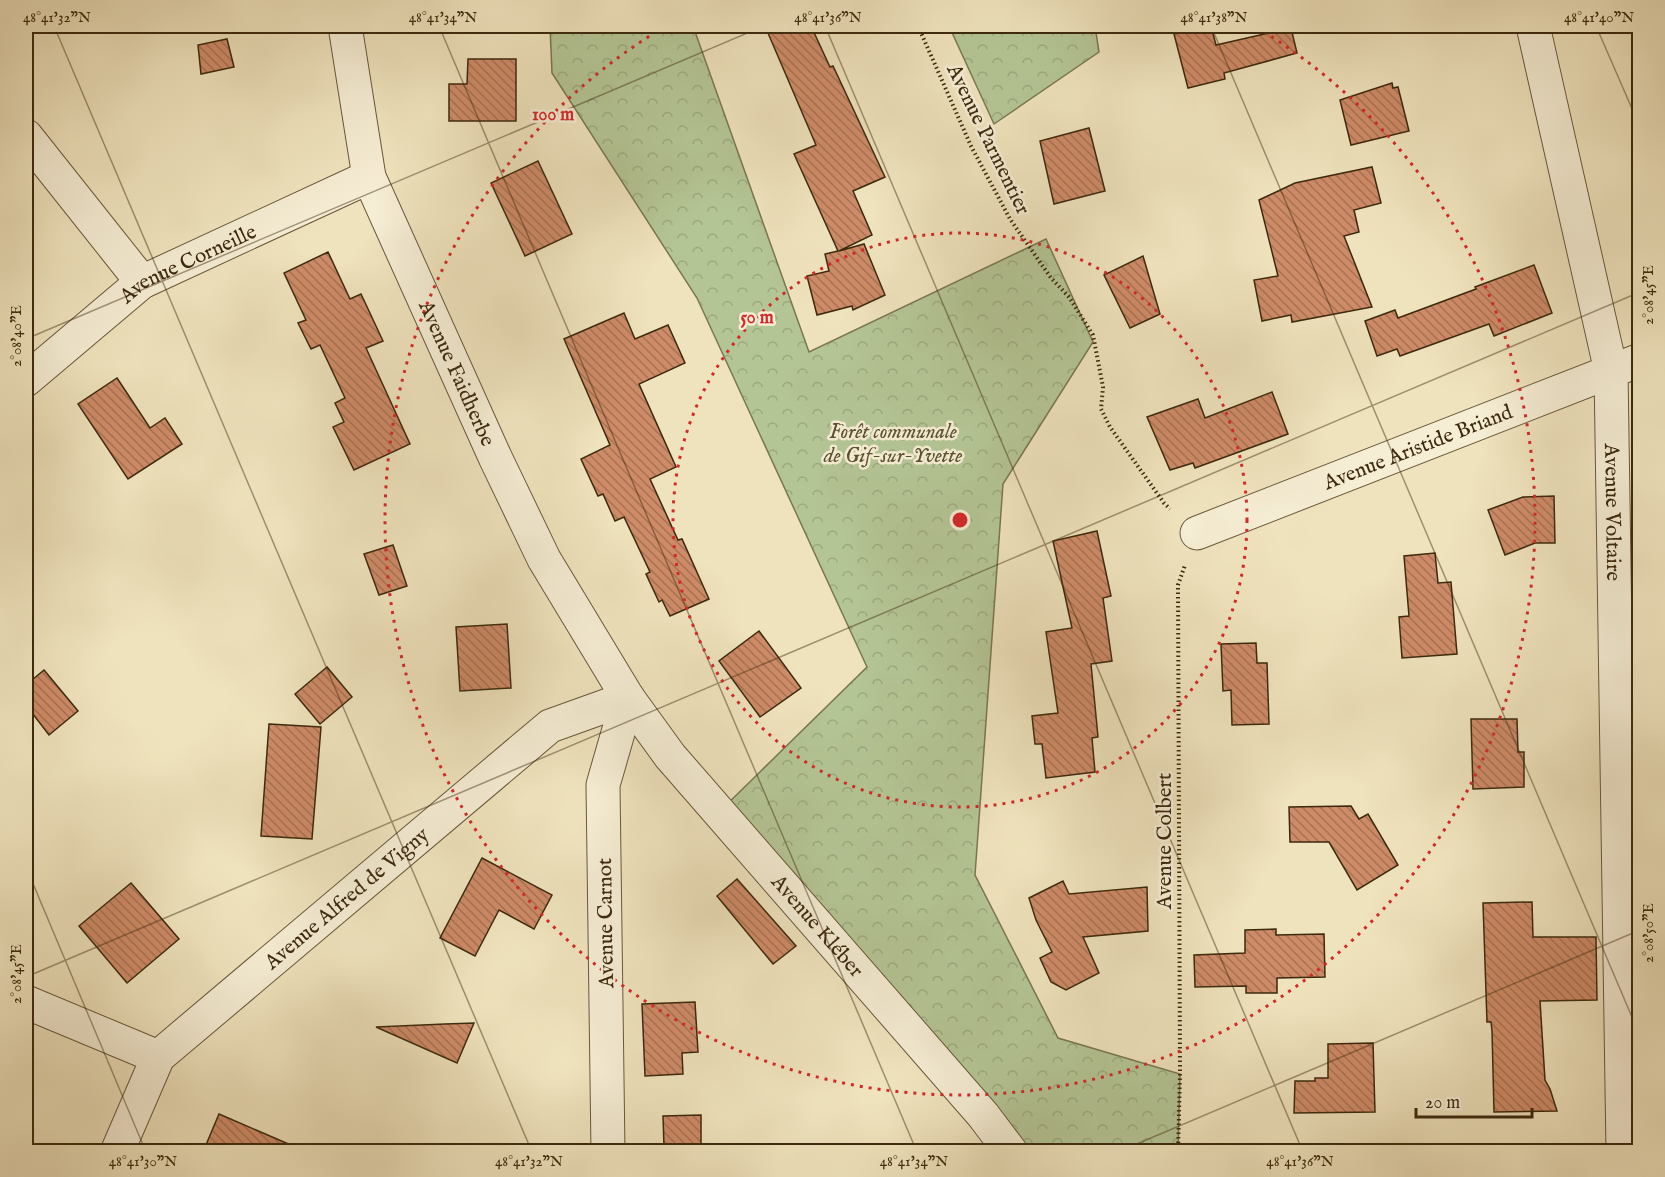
<svg xmlns="http://www.w3.org/2000/svg" width="1665" height="1177" font-family="'IM FELL English',serif">
<style>
.forest{fill:url(#forest-crowns);stroke:#787752;stroke-width:1.5}
.building{fill:url(#building-back-hatch);stroke:#3c290e;stroke-width:1.5}
.lines{fill:none;stroke-linecap:round;stroke-linejoin:round}
.minor-casing{stroke:#69583a;stroke-width:35}
.path{stroke:#3c290e;stroke-width:4;stroke-dasharray:1.5 3;stroke-linecap:butt}
.minor{stroke:#f5edd4;stroke-width:33}
.ticks{fill:none;stroke:#3c290e;stroke-width:1.5;stroke-opacity:0.45}
.ring{fill:none;stroke:#d62828;stroke-width:3;stroke-dasharray:3 6}
.labels{text-anchor:middle;stroke-width:5;stroke-linejoin:round;paint-order:stroke}
.street-label{font-size:21px;fill:#3c290e;stroke:#f5edd4}
.park-label{font-size:21px;font-style:italic;fill:#5a5030;stroke:#f5edd4}
.centre{fill:#d62828;stroke:#f5edd4;stroke-width:3}
.ring-label{font-size:18px;text-anchor:middle;font-weight:bold;fill:#d62828;stroke:#f5edd4;stroke-width:5;stroke-linejoin:round;paint-order:stroke}
.neatline{fill:none;stroke:#3c290e;stroke-width:2}
.ticks-label{font-size:15px;text-anchor:middle;fill:#3c290e}
</style>
<defs>
<pattern id="forest-crowns" width="20" height="18" patternUnits="userSpaceOnUse" patternTransform="scale(1.5)"><rect width="20" height="18" fill="#b4c595"/><path d="M2 6a3 3 0 1 1 6 0M12 15a3 3 0 1 1 6 0" fill="none" stroke="#9ca97f"/></pattern>
<pattern id="building-back-hatch" width="6" height="6" patternUnits="userSpaceOnUse" patternTransform="scale(1.5)"><rect width="6" height="6" fill="#ce8b67"/><path d="M-1 5l2 2M0 0l6 6M5-1l2 2" fill="none" stroke="#a87253"/></pattern>
</defs>
<rect width="100%" height="100%" fill="#efe3bd"/>
<filter id="stains"><feTurbulence type="fractalNoise" baseFrequency=".00333" numOctaves="4"/><feColorMatrix values="0 0 0 0 .2 0 0 0 0 .09 0 0 0 0 .02 0 0 0 .5 -.17"/></filter>
<radialGradient id="worn" r=".72"><stop offset=".6" stop-color="#630" stop-opacity="0"/><stop offset="1" stop-color="#630" stop-opacity=".3"/></radialGradient>
<g class="forest">
<polygon points="550,26 693,26 809,352 1046,239 1093,342 1003,484 975,875 1058,1038 1180,1074 1178,1151 1011,1151 718,813 867,667 697,298 552,73"/>
<polygon points="949,26 1095,26 1099,52 994,124"/>
</g>
<g class="building">
<polygon points="765,26 811,26 830,67 833,66 885,177 853,191 872,235 839,251 864,244 885,295 853,310 852,306 817,315 807,276 829,271 825,254 838,251 794,154 816,145"/>
<polygon points="1211,26 1216,45 1291,28 1297,53 1224,73 1225,79 1188,88 1174,34"/>
<polygon points="227,39 234,67 201,74 198,45"/>
<polygon points="468,59 516,59 516,121 449,121 449,84 467,84"/>
<polygon points="1392,83 1393,88 1398,87 1409,131 1351,145 1340,100"/>
<polygon points="1089,128 1105,191 1054,204 1040,141"/>
<polygon points="538,161 572,234 525,256 491,183"/>
<polygon points="1372,167 1381,203 1354,210 1359,232 1344,236 1372,307 1292,322 1291,315 1262,321 1254,280 1278,276 1259,200 1295,183"/>
<polygon points="328,252 350,299 361,294 383,341 366,348 410,444 354,470 333,427 344,422 335,403 345,398 320,345 311,349 298,323 306,320 284,273"/>
<polygon points="1143,256 1160,314 1130,328 1104,275"/>
<polygon points="1534,265 1552,313 1494,336 1489,324 1400,356 1397,349 1377,356 1365,321 1395,310 1398,318 1476,289 1475,287"/>
<polygon points="624,313 635,339 668,325 685,363 639,384 676,467 650,479 678,540 682,539 709,599 670,616 662,600 659,602 646,574 650,572 624,517 615,521 603,494 598,496 581,459 610,445 564,339"/>
<polygon points="117,378 150,428 165,418 182,444 128,479 78,404"/>
<polygon points="1272,392 1288,434 1195,468 1193,463 1170,470 1147,417 1198,399 1205,418"/>
<polygon points="1554,496 1555,543 1535,543 1505,555 1488,510 1523,497"/>
<polygon points="1097,531 1111,596 1103,598 1112,661 1091,664 1098,737 1092,738 1095,772 1046,778 1042,744 1035,744 1032,716 1058,713 1046,632 1072,628 1053,541"/>
<polygon points="393,545 407,586 379,595 364,554"/>
<polygon points="1435,553 1438,583 1451,582 1457,654 1402,658 1399,617 1409,616 1404,556"/>
<polygon points="507,624 511,688 460,691 456,627"/>
<polygon points="759,631 801,688 760,717 719,661"/>
<polygon points="1256,643 1257,663 1267,663 1269,724 1232,725 1231,690 1223,691 1221,644"/>
<polygon points="327,667 352,697 320,724 295,694"/>
<polygon points="44,670 78,711 49,735 26,705 26,685"/>
<polygon points="1471,719 1517,719 1518,752 1524,752 1524,787 1473,789"/>
<polygon points="269,724 321,727 312,839 261,836"/>
<polygon points="1351,806 1359,819 1368,814 1398,865 1357,890 1329,842 1290,842 1289,807"/>
<polygon points="482,858 552,895 534,929 499,910 475,956 440,938"/>
<polygon points="737,879 796,946 773,964 717,896"/>
<polygon points="1063,881 1069,894 1147,887 1148,931 1083,937 1099,973 1066,990 1051,982 1040,958 1052,952 1036,920 1029,898"/>
<polygon points="131,883 179,939 127,983 79,926"/>
<polygon points="1532,902 1533,937 1596,937 1597,1000 1540,1001 1545,1080 1550,1089 1557,1111 1494,1112 1492,1031 1491,1022 1487,1022 1483,903"/>
<polygon points="1276,929 1276,935 1324,934 1325,977 1277,978 1277,993 1246,993 1246,986 1195,987 1194,955 1245,953 1245,930"/>
<polygon points="695,1002 698,1052 682,1053 683,1074 645,1076 642,1004"/>
<polygon points="474,1023 457,1063 376,1027 445,1024"/>
<polygon points="1373,1043 1375,1112 1294,1113 1295,1081 1315,1081 1315,1078 1328,1078 1328,1044"/>
<polygon points="219,1114 307,1152 203,1152"/>
<polygon points="701,1115 701,1146 664,1147 663,1116"/>
</g>
<g class="lines">
<g class="minor-casing">
<g id="minor">
<path id="s1" d="M345,26L369,177L495,457L544,559L628,698L670,756L983,1115L1011,1152"/>
<path id="s2" d="M1533,26L1611,371L1623,1152"/>
<polyline points="26,136 142,282"/>
<path id="s3" d="M26,380L142,282L369,177"/>
<path id="s4" d="M1197,533L1640,360"/>
<polyline points="26,1002 158,1057"/>
<path id="s5" d="M117,1152L158,1057L550,726L628,698"/>
<polyline points="608,1152 603,785 628,698"/>
</g>
</g>
<g class="path">
<polyline points="918,26 971,146 1010,219 1051,278 1069,297 1093,335 1103,387 1101,409 1110,427 1164,503 1170,509"/>
<polyline points="1178,1152 1180,1074 1178,585 1185,565"/>
</g>
<use href="#minor" class="minor"/>
</g>
<path class="ticks" d="M54,26L532,1152M439,26L917,1152M825,26L1303,1152M1211,26L1640,1036M1596,26L1640,127M26,339L764,26M26,867L146,1152M26,977L1640,292M1118,1152L1640,930"/>
<g class="ring">
<circle cx="960" cy="520" r="287"/>
<path d="M1256 27A575 575 0 1 1 664 27"/>
</g>
<g class="labels">
<g class="street-label">
<text transform="translate(989 139) rotate(64)" y="7">Avenue Parmentier</text>
<text dy="7" stroke="none"><textPath href="#s3" startOffset="201">Avenue Corneille</textPath></text>
<text dy="7" stroke="none"><textPath href="#s1" startOffset="368">Avenue Faidherbe</textPath></text>
<text dy="7" stroke="none"><textPath href="#s4" startOffset="237">Avenue Aristide Briand</textPath></text>
<text dy="7" stroke="none"><textPath href="#s2" startOffset="495">Avenue Voltaire</textPath></text>
<text transform="translate(1164 841) rotate(-90)" y="7">Avenue Colbert</text>
<text dy="7" stroke="none"><textPath href="#s5" startOffset="350">Avenue Alfred de Vigny</textPath></text>
<text transform="translate(605 923) rotate(-91)" y="7">Avenue Carnot</text>
<text dy="7" stroke="none"><textPath href="#s1" startOffset="1032">Avenue Kléber</textPath></text>
</g>
<g class="park-label">
<text x="893" y="438">Forêt communale<tspan x="893" dy="24">de Gif-sur-Yvette</tspan></text>
</g>
</g>
<circle cx="960" cy="520" r="9" class="centre"/>
<g class="ring-label">
<text x="553" y="120">100 m</text>
<text x="757" y="323">50 m</text>
</g>
<rect width="1665" height="1177" fill="none" stroke="#efe3bd" stroke-width="66"/>
<path d="M1416 1108v9h116v-9" fill="none" stroke="#3c290e" stroke-width="3"/>
<text x="1425" y="1108" font-size="18" fill="#3c290e" stroke="#f5edd4" stroke-width="4.5" paint-order="stroke">20 m</text>
<rect x="33" y="33" width="1599" height="1111" class="neatline"/>
<g class="ticks-label">
<text x="57" y="22">48°41'32"N</text>
<text x="443" y="22">48°41'34"N</text>
<text x="828" y="22">48°41'36"N</text>
<text x="1214" y="22">48°41'38"N</text>
<text x="1599" y="22">48°41'40"N</text>
<text transform="translate(1648 295) rotate(-90)" y="5">2°08'45"E</text>
<text transform="translate(16 336) rotate(-90)" y="5">2°08'40"E</text>
<text transform="translate(1648 933) rotate(-90)" y="5">2°08'50"E</text>
<text transform="translate(16 974) rotate(-90)" y="5">2°08'45"E</text>
<text x="143" y="1166">48°41'30"N</text>
<text x="529" y="1166">48°41'32"N</text>
<text x="914" y="1166">48°41'34"N</text>
<text x="1300" y="1166">48°41'36"N</text>
</g>
<rect width="100%" height="100%" filter="url(#stains)"/>
<rect width="100%" height="100%" fill="url(#worn)"/>
</svg>
